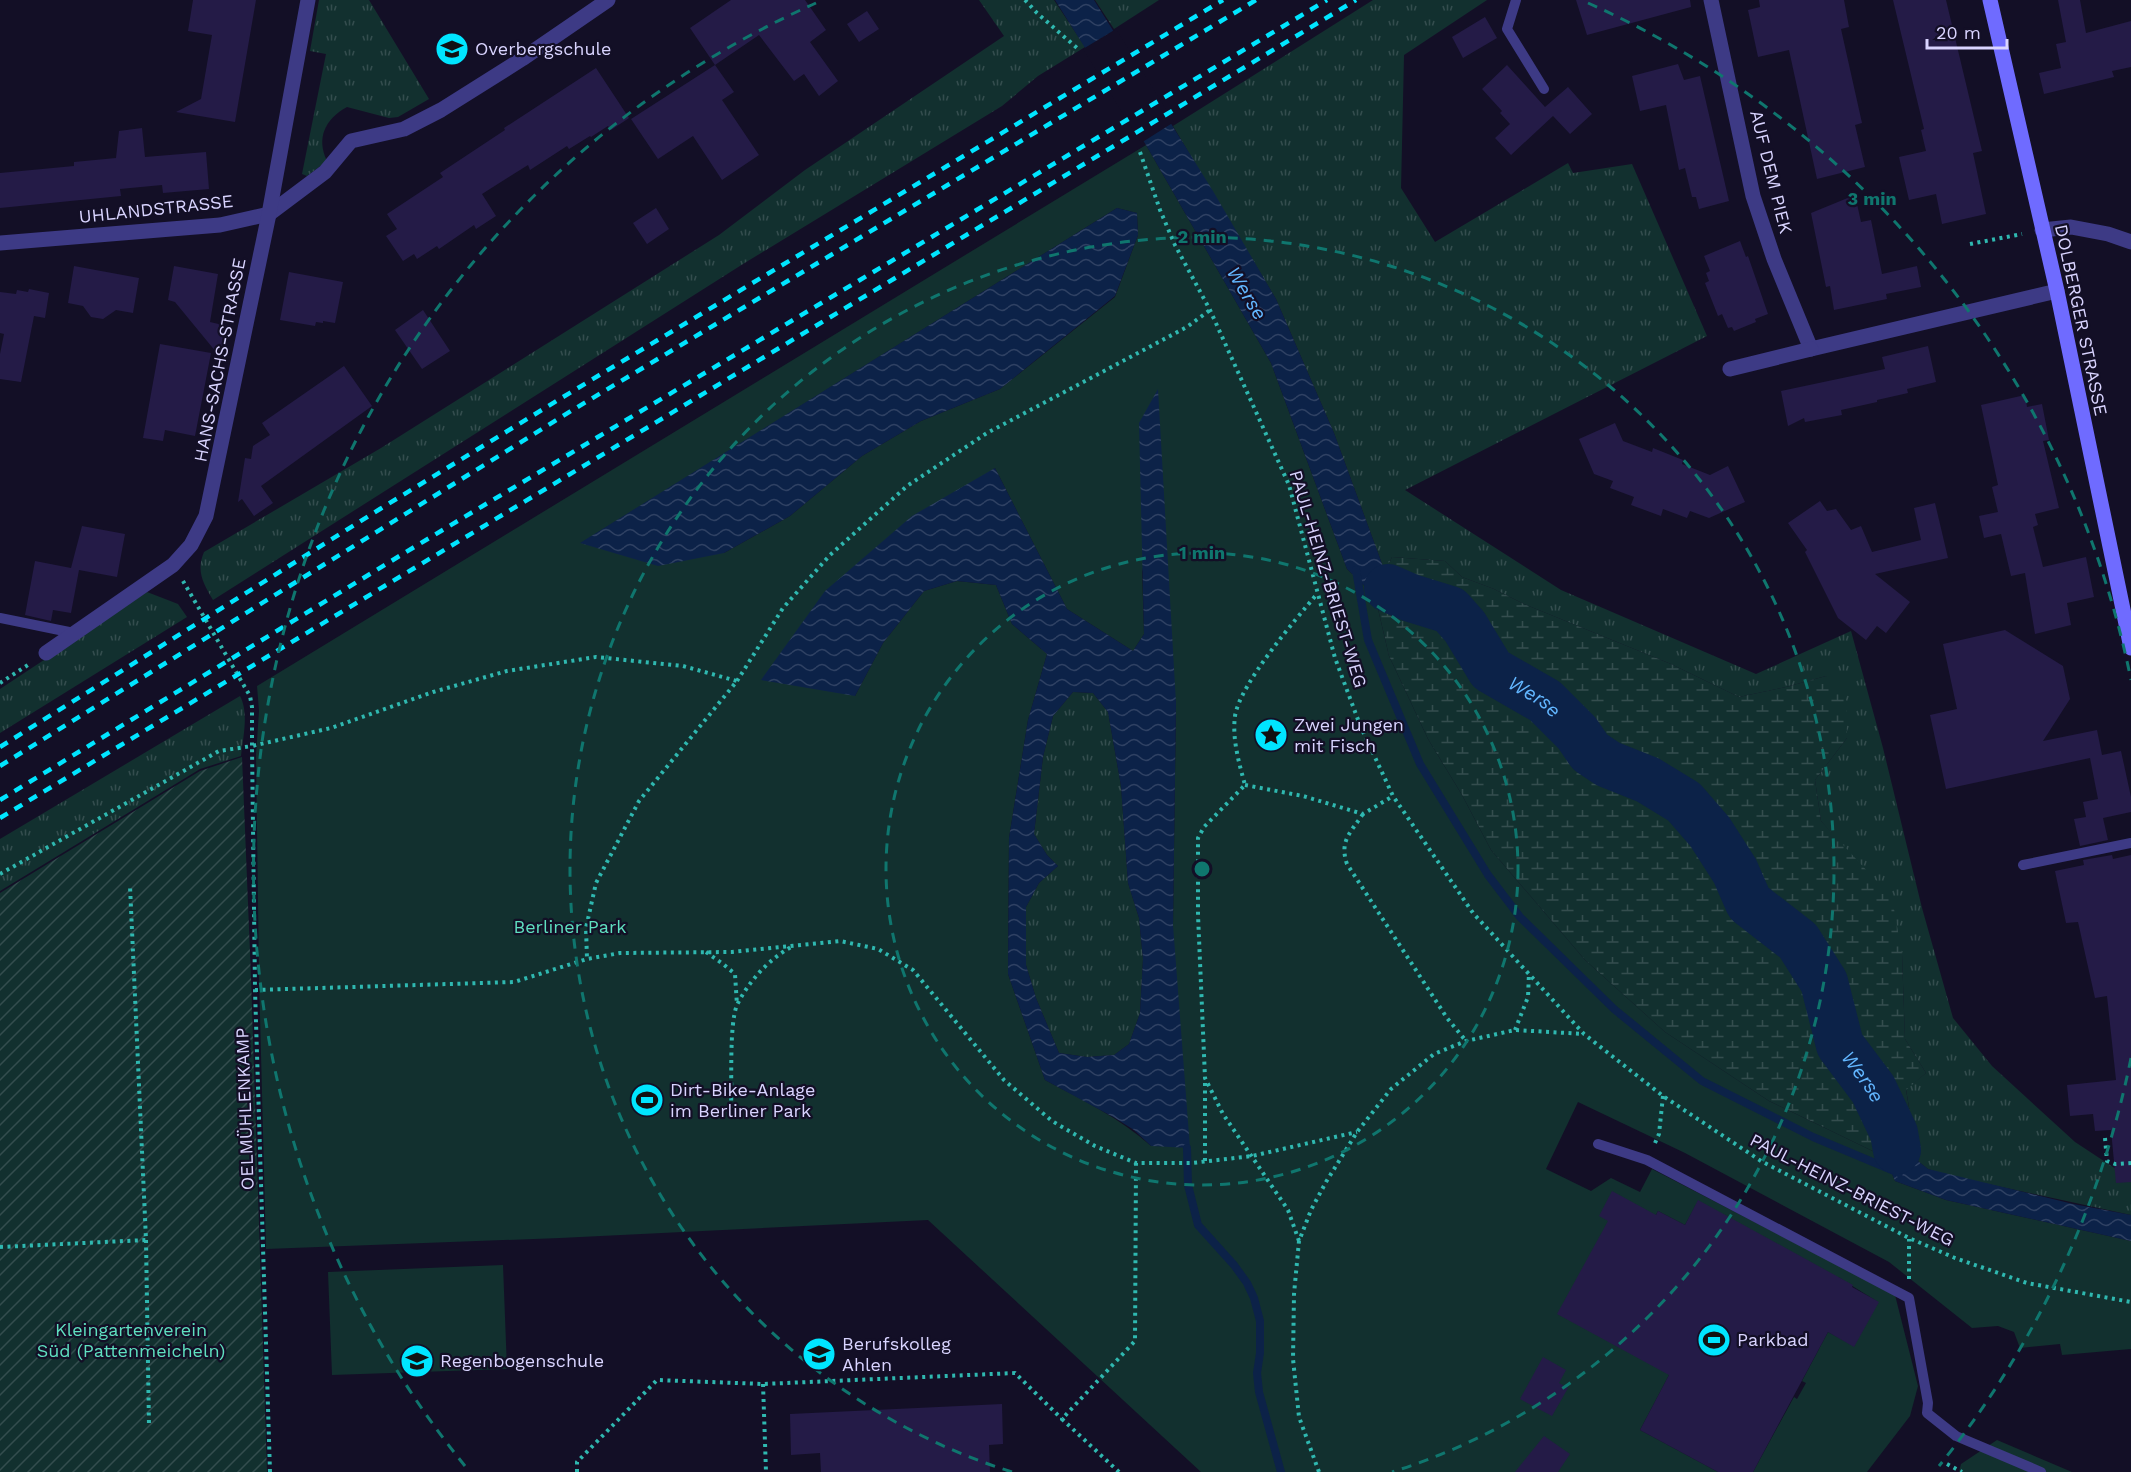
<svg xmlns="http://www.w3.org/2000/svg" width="2131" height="1472" font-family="'Work Sans',sans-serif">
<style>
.grass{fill:url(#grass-tufts)}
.wetland{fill:url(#wetland-marsh)}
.park{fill:#12302f;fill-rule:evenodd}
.garden{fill:url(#garden-furrows)}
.water{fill:url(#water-waves);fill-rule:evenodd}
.pier{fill:#130f26}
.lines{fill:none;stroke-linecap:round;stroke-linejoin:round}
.stream{stroke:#0c2248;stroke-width:8}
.river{stroke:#0c2248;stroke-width:48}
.building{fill:#241b47}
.path{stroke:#2fb8b0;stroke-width:4;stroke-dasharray:3 4.5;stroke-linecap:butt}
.lane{stroke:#3d3a85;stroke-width:10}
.street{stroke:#3d3a85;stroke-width:15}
.secondary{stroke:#6f6bff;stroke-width:15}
.rail{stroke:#00e5ff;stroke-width:4.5;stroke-dasharray:9 8;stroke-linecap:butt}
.ring{fill:none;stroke:#0f766e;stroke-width:3;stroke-dasharray:10 8}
.labels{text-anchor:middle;stroke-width:4.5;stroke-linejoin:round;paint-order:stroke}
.poi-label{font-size:18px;fill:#d9d4ff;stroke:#130f26;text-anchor:start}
.street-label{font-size:18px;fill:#d9d4ff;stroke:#130f26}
.park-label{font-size:18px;fill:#5fe0c0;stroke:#130f26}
.water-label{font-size:20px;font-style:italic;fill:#62b6ff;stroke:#130f26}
.centre{fill:#0f766e;stroke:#130f26;stroke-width:3}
.ring-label{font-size:18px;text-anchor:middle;font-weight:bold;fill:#0f766e;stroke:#130f26;stroke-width:4.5;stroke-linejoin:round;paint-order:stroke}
</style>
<defs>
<pattern id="grass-tufts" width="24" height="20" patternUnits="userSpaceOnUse" patternTransform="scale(1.5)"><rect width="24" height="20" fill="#12302f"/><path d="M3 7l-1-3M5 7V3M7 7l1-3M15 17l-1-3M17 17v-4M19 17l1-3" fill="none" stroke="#344d4e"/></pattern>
<pattern id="wetland-marsh" width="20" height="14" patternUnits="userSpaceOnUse" patternTransform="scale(1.5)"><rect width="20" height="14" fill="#12302f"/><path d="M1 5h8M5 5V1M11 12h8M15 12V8" fill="none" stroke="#344d4e"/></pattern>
<pattern id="garden-furrows" width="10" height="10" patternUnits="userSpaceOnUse" patternTransform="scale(1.5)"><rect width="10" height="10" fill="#12302f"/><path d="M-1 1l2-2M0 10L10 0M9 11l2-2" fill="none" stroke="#344d4e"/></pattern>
<pattern id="water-waves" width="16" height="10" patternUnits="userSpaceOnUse" patternTransform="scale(1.5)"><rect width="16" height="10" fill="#0c2248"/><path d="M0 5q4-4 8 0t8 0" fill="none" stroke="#2f4163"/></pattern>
</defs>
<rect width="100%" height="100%" fill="#130f26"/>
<g class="grass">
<path d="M319,0H369L429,99L398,117L389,118L347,107C325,119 316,138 327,161L307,176L302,174L326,54L310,51Z"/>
<path d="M979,0H1054L1085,47L1038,76L1002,106L743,264L213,600C203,583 196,571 204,552L381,448L719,235L805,170L1004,36Z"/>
<polygon points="1095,0 1159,0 1114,29"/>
<polygon points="1373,0 1487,0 1404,55 1401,188 1435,242 1568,163 1573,173 1632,164 1707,336 1405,490 1561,590 1756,674 1851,631 1883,748 1922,908 1953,1018 1992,1066 2075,1142 2116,1169 2131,1171 2131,1215 1947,1175 1928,1169 1918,1161 1906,1089 1926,1073 1905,1039 1902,954 1854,859 1821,821 1815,780 1847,738 1826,676 1786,687 1739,697 1671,664 1524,604 1494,589 1462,577 1445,561 1392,557 1385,572 1334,433 1276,299 1173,126"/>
<polygon points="147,592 178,604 187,617 0,733 0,689"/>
<polygon points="1073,692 1093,693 1108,712 1121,786 1128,883 1139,918 1143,959 1140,1013 1129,1044 1114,1055 1087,1057 1059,1053 1036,998 1026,965 1026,907 1039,883 1058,866 1047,855 1034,834 1043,757 1053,716"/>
<path d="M240,696C249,713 243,737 241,756L200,769L0,891V839Z"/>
</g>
<polygon class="wetland" points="1392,557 1445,561 1462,577 1494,589 1524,604 1671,664 1739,697 1786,687 1826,676 1846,695 1847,738 1815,780 1821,821 1892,898 1902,954 1905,1039 1926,1073 1906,1090 1918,1161 1901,1129 1874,1091 1885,1157 1769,1101 1665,1032 1585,960 1491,850 1462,795 1428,739 1389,656 1375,596 1398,604 1448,609 1394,581 1385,572"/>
<g class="park">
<path d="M1146,145L1271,363L1347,569L1375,596L1389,656L1428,739L1462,795L1491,850L1585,960L1665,1032L1769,1101L1885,1157L1895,1181L1946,1200L2131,1241V1349L2062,1355L2060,1344L2020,1348L2014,1332L1998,1326L1972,1328L1889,1262L1685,1153L1578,1102L1546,1169L1591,1191L1611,1178L1640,1192L1652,1169L1895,1295L1918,1386L1910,1416L1867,1472H1753L1794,1397L1797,1399L1806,1383L1802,1381L1828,1332L1854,1346L1878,1302L1838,1277L1818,1312L1830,1273L1698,1201L1685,1225L1658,1211L1640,1245L1669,1375L1640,1430L1718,1472H1201L928,1220L560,1238L266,1249L259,976L256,755L259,711L257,686ZM1117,208L1137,213L1138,235L1115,297L1000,389L921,421L862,456L790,516L724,553L581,543ZM995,468L1067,609L1133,651L1144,634L1142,568L1176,703L1173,925L1151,1146C1120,1118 1082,1100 1045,1080L1008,974L1009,838L1028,720L1047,654L1012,624L996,585L957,581L924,591L883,643L855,696L825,591Z"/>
<polygon points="503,1265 507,1369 332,1375 328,1272"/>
<polygon points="1997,1440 2072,1472 1959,1472 1961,1464"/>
</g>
<polygon class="garden" points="242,757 251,977 267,1472 0,1472 0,893 200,771"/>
<g class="water">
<polygon points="1055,0 1094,0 1213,191 1276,299 1334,433 1385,572 1394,581 1450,610 1398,604 1375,596 1347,569 1271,363 1146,145"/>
<polygon points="1117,208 1137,213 1138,235 1115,296 1000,389 921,421 862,456 790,516 724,553 658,566 580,543"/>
<path d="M1158,389L1176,703L1173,925L1190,1148L1151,1146L1134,1130L1115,1118L1045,1080L1008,974L1009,838L1028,720L1047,654L1012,624L996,585L957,581L924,591L883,643L855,696L761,680L825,591L912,516L995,468L1067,609L1133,651L1144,634L1139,423ZM1073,692L1093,693L1108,712L1121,786L1128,883L1139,918L1143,959L1140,1013L1129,1044L1114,1055L1087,1057L1059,1053L1036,998L1026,965V907L1039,883L1058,866L1047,855L1034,834L1043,757L1053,716Z"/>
<polygon points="1873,1089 1901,1129 1918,1161 1928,1169 2073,1204 2131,1215 2131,1241 1946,1200 1895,1181 1885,1157"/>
</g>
<polygon class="pier" points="1116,29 1174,122 1141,143 1083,49"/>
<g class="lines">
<g class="stream">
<polyline points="1356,570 1368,640 1420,764 1488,875 1520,917 1614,1009 1702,1081 1813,1137 1899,1173"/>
<polyline points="1187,1148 1188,1185 1198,1225 1234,1265 1247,1283 1254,1298 1260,1321 1260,1353 1257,1373 1259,1392 1281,1472"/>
</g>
<path class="river" id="s1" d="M1388,588L1411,598L1450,610L1465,627L1491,670L1545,701L1577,733L1590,752L1608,764L1648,780L1684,802L1710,832L1735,871L1749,903L1798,941L1824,982L1840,1045L1873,1089L1894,1133L1897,1150"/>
</g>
<g class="building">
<polygon points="193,0 256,0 235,122 176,112 201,99 212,35 188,31"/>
<polygon points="731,0 805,0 826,30 810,42 838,81 819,96 804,74 794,81 759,35 715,65 734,92 722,100 759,155 722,180 693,136 658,159 631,119 715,65 690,28"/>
<polygon points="1576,0 1690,0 1691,7 1587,35"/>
<polygon points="1759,0 1844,0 1849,27 1841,29 1862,123 1855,125 1865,167 1817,179 1789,50 1758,57 1748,10 1760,7"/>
<polygon points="1893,0 1946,0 1982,151 1973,153 1986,214 1942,224 1936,194 1909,200 1899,157 1926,151 1921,130 1924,129"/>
<polygon points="2058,0 2080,0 2086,33 2131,21 2131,67 2112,71 2114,77 2044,94 2039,73 2061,68 2056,44 2066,42"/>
<polygon points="867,11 879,29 859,42 847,24"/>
<polygon points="1485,17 1497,38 1463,58 1452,37"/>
<polygon points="1678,64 1684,80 1700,76 1729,201 1699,209 1696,197 1692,197 1685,168 1679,170 1666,105 1640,111 1632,76"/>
<polygon points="1507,65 1545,107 1568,87 1592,114 1570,134 1553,116 1511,155 1495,138 1510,124 1500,113 1502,111 1482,89"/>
<polygon points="596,68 629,118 611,130 608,126 591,137 590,136 569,149 567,146 530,170 528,165 482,194 496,216 476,229 474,225 439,249 437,246 417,259 414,254 403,261 386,236 397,229 387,214 443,177 440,173 505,130 504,128"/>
<polygon points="142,128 145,157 206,152 209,189 163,193 162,185 120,189 121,196 0,208 0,173 74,166 74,162 116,158 119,131"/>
<polygon points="1855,195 1861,222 1871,220 1882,274 1917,266 1921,287 1886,294 1887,299 1834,310 1830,286 1826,287 1811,213"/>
<polygon points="656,208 669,229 647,244 633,223"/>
<polygon points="1740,241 1746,257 1748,256 1768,314 1755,319 1756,322 1734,331 1732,327 1728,328 1722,314 1718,316 1705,283 1709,281 1706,273 1710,271 1704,256"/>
<polygon points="74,266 139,278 133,313 116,310 103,319 91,317 83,306 68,303"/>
<polygon points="174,266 218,274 210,322 227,326 221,358 175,302 168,300"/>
<polygon points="289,272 343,282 335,323 323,321 323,323 316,322 315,326 280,320"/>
<polygon points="29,289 49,293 45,318 34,316 21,382 0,379 0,354 4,334 0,333 0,292 16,294 17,290 28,292"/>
<polygon points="423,310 450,351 422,369 395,330"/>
<polygon points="160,344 211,353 195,436 165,430 163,441 143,438"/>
<polygon points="1928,346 1936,382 1907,389 1908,393 1877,400 1877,402 1841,410 1842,415 1805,422 1804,418 1788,426 1781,391 1885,369 1882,357"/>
<polygon points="344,366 372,406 261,486 273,503 254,516 242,499 238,502 245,458 251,459 253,446 270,435 262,423"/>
<polygon points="2025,395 2027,407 2042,404 2049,440 2043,441 2059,508 2035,514 2038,525 2033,527 2043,567 2086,557 2094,597 2067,603 2071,625 2035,634 2025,573 2011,576 2001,534 1984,538 1979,516 1998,512 1992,487 1998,485 1981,405"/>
<polygon points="1615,423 1623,441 1652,452 1653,448 1683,460 1682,464 1710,475 1728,466 1745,502 1709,518 1690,511 1687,518 1663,509 1661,516 1631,505 1634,497 1610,488 1613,481 1594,474 1579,439"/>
<polygon points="1820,501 1827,511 1836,509 1851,530 1861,526 1872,552 1921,540 1914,508 1935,503 1948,558 1875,574 1910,602 1886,633 1877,626 1866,640 1838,618 1805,552 1807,550 1788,523"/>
<polygon points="82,526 125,534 117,577 79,570 71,613 53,610 51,621 25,615 35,561 71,568"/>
<polygon points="2005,630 2063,666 2070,699 2043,741 2097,730 2102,755 2121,751 2131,797 2131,812 2103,818 2108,840 2080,846 2074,819 2086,817 2083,802 2098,799 2090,758 1946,789 1930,715 1957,709 1943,644"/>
<polygon points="2112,855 2113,859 2131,855 2131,1182 2116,1183 2111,1130 2095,1131 2093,1114 2070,1116 2067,1085 2116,1080 2107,996 2095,998 2078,922 2066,923 2055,871 2084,865 2083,860"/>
<polygon points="1612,1191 1656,1215 1658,1211 1685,1225 1698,1200 1853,1285 1852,1287 1879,1302 1854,1347 1828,1332 1753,1472 1718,1472 1640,1430 1669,1375 1557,1314 1608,1221 1599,1216"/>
<polygon points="1543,1357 1566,1370 1559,1383 1568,1388 1552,1416 1520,1399"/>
<polygon points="1002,1404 1003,1444 989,1445 990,1472 821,1472 820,1453 791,1455 790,1414"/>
<polygon points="1544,1436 1570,1454 1558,1472 1515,1472"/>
</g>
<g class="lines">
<g class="path">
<polyline points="1025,0 1037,13 1077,48"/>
<polyline points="1140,152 1160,210 1175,245 1210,310 1289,485 1335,658 1360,725 1393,796 1473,913 1584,1034 1663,1096 1761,1161 1909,1238 1955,1258 2027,1283 2131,1302"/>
<polyline points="1970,244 2022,234"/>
<polyline points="737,681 783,608 830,555 907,486 987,433 1187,327 1210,310"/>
<polyline points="0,683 31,663"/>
<polyline points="1245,785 1303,796 1363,814 1393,796"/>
<path d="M1363,814C1351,832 1339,841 1347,864L1447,1018L1466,1041"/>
<polyline points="0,874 219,751 252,746 252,707 250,696 183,581"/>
<polyline points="706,952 723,964 735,974 737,1005"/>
<polyline points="255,990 514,982 587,959"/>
<polyline points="1515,1030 1528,997 1529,973"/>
<path d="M731,1108C732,1084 729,1024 737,1005C749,981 768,960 791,947"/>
<polyline points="2105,1138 2107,1161 2115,1164 2131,1163"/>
<polyline points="1655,1143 1659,1134 1663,1096"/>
<polyline points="1205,1161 1205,1079"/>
<polyline points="146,1240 149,1426"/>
<path d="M1299,1241L1288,1210L1223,1114L1205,1078L1198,915V838L1204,827L1245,785C1239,763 1232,739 1235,716C1240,684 1295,620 1317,594"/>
<polyline points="0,1247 146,1240 130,886"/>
<polyline points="1909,1279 1909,1239"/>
<polyline points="763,1384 766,1472"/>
<polyline points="1947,1464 1962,1472"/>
<polyline points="270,1472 255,990 252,746 331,728 433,692 507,671 596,657 683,666 737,681 639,801 596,883 586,928 587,959 620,953 732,952 840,941 878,949 913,970 1004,1080 1052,1121 1095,1146 1136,1163 1192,1163 1252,1156 1357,1132"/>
<polyline points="577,1472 577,1462 657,1380 763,1384 1015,1373 1062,1419"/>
<polyline points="1119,1472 1062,1419 1135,1341 1136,1163"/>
<polyline points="1319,1472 1299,1417 1293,1359 1294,1294 1299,1241 1311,1210 1326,1182 1357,1132 1391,1089 1434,1054 1466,1041 1515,1030 1584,1034"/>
</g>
<g class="lane">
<polyline points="1516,0 1507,29 1544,89"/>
<polyline points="0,618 74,633"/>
<polyline points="2023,865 2131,843"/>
<polyline points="1598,1144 1647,1160 1909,1298 1928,1403 1927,1413 1956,1436 2041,1472"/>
</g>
<g class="street">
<polyline points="1711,0 1753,196 1774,259 1811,349 2057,291"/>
<polyline points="2042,230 2071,227 2108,234 2131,242"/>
<polyline points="0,243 220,225 269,214 325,172 351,141 404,129 441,110 522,59 608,0"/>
<polyline points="1730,369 1811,349"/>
<polyline points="46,653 173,565 191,545 206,516 269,214 308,0"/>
</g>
<polyline class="secondary" points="1990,0 2057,291 2131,648"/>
<g class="rail">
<polyline points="0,747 380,509 563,397 1223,0"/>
<polyline points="0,766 571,411 1256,0"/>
<polyline points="0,800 406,552 1327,0"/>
<polyline points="0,818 1356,0"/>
</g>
</g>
<g class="ring">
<circle cx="1202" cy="869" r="316"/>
<path d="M1012 1472A632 632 0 1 1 1392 1472"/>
<path d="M2131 1058A948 948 0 0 1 1939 1466M465 1466A948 948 0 0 1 816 3M1588 3A948 948 0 0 1 2131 680"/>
</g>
<defs>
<g id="school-disc" transform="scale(1.725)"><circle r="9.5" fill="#00e5ff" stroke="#130f26"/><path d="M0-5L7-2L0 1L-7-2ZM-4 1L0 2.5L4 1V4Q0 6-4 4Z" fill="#111"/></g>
<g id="sight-disc" transform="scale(1.725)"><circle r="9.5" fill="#00e5ff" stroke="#130f26"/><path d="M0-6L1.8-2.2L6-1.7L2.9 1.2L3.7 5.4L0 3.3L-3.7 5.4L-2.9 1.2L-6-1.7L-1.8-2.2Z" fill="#111"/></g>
<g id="stadium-disc" transform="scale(1.725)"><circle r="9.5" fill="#00e5ff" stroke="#130f26"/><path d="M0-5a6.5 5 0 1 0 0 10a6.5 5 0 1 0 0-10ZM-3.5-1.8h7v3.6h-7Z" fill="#111"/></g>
</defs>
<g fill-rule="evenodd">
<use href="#school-disc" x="452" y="49"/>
<use href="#sight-disc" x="1271" y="735"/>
<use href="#stadium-disc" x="647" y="1100"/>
<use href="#stadium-disc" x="1714" y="1340"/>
<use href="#school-disc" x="819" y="1354"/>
<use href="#school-disc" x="417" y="1361"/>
</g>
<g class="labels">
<g class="poi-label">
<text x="475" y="55">Overbergschule</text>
<text x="1294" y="731">Zwei Jungen<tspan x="1294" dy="21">mit Fisch</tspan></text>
<text x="670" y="1096">Dirt-Bike-Anlage<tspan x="670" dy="21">im Berliner Park</tspan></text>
<text x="1737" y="1346">Parkbad</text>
<text x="842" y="1350">Berufskolleg<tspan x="842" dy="21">Ahlen</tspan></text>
<text x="440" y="1367">Regenbogenschule</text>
</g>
<g class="street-label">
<text transform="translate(1771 172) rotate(76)" y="6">AUF DEM PIEK</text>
<text transform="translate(156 209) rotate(-6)" y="6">UHLANDSTRASSE</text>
<text transform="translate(2081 320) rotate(78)" y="6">DOLBERGER STRASSE</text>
<text transform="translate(220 360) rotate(-79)" y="6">HANS-SACHS-STRASSE</text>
<text transform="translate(1328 579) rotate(73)" y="6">PAUL-HEINZ-BRIEST-WEG</text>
<text transform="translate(245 1109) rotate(-92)" y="6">OELMÜHLENKAMP</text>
<text transform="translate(1852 1190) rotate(27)" y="6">PAUL-HEINZ-BRIEST-WEG</text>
</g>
<g class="park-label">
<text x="570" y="933">Berliner Park</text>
<text x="131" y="1336">Kleingartenverein<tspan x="131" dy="21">Süd (Pattenmeicheln)</tspan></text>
</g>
<g class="water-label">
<text transform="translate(1247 293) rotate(59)" y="7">Werse</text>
<text dy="7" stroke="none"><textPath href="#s1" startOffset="190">Werse</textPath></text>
<text dy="7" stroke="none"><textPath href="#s1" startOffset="712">Werse</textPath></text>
</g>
</g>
<circle cx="1202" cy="869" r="9" class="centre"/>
<g class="ring-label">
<text x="1872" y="205">3 min</text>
<text x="1202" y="243">2 min</text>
<text x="1202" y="559">1 min</text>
</g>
<path d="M1927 39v9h80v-9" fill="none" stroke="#d9d4ff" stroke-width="3"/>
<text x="1936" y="39" font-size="18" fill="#d9d4ff" stroke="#130f26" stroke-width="4.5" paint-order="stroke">20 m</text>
</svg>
